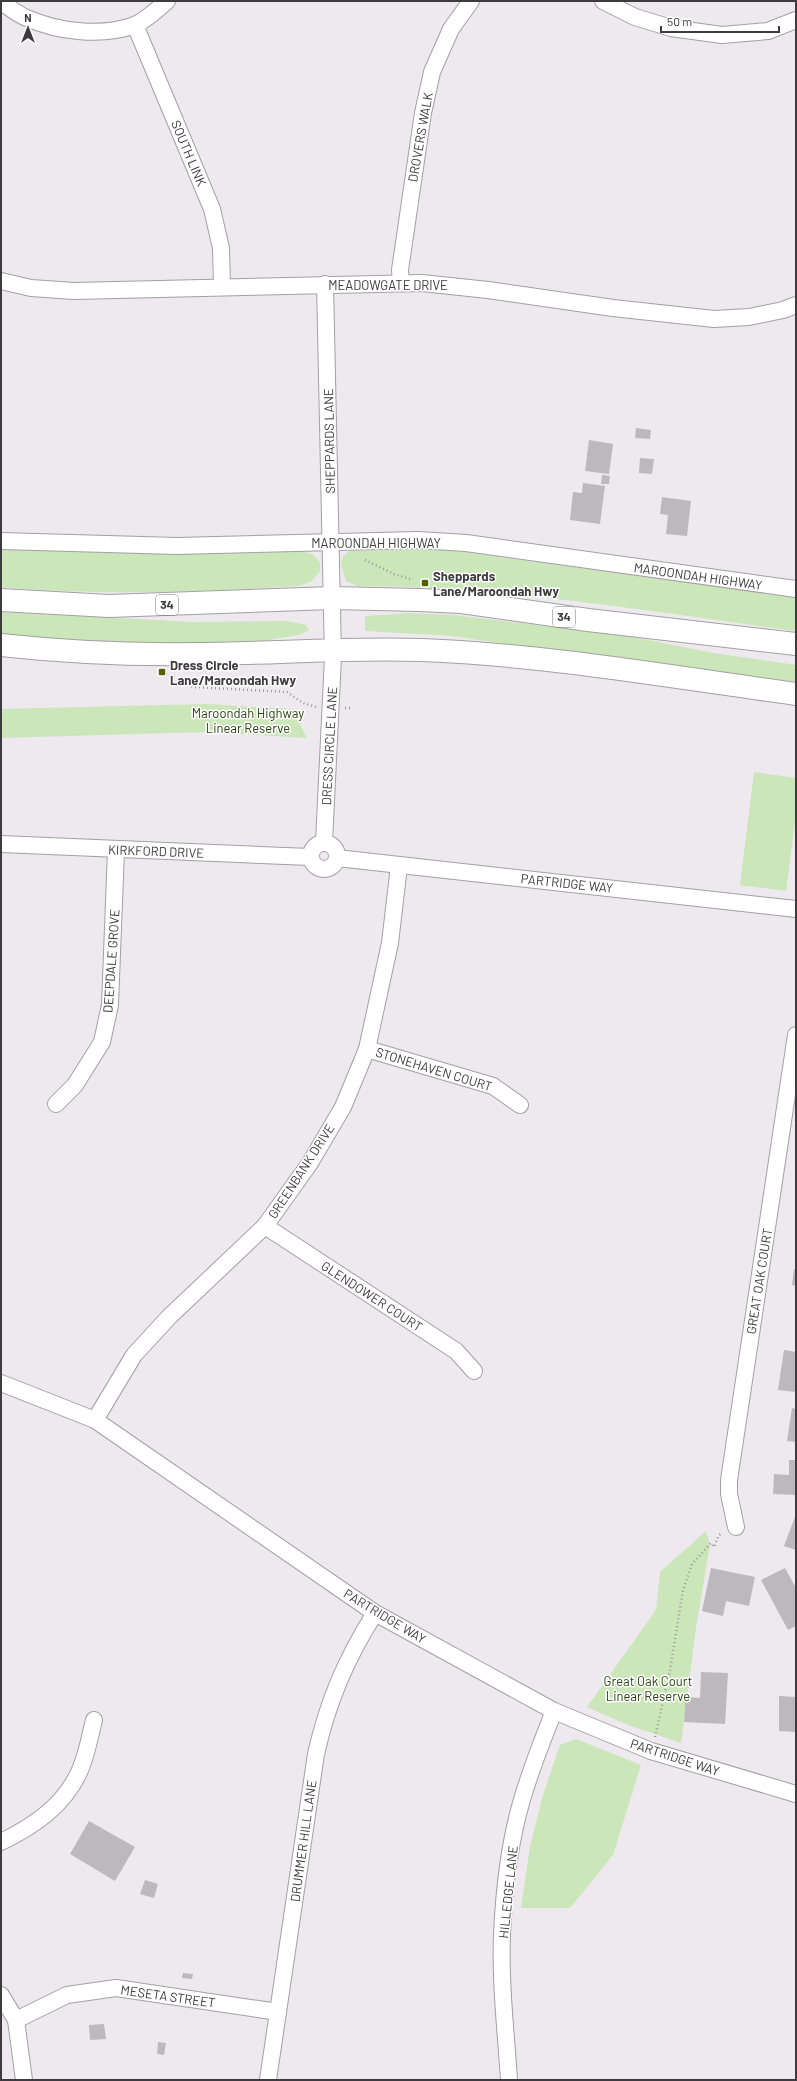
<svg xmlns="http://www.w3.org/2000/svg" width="797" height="2081" font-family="Barlow,sans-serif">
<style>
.green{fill:#cbe6b9}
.building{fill:#bcb8bd}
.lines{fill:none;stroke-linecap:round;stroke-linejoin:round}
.minor-casing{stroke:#a39fa4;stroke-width:18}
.highway-casing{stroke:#a39fa4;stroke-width:24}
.path{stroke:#9c989c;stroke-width:2.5;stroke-dasharray:1 3;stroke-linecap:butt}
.minor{stroke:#fff;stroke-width:16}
.highway{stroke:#fff;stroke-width:22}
.poi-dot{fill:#536101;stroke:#fff;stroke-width:1.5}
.labels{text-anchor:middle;stroke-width:3;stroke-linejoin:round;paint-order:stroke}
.shield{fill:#fff;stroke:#777677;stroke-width:1}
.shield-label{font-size:12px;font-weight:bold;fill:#3d3b3d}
.street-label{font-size:13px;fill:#3d3b3d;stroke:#fff}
.poi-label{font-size:13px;font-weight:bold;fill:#3d3b3d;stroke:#fff;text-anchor:start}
.park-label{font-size:13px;fill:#294411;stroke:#fff}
</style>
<rect width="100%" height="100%" fill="#eee9ef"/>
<g class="green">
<path d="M1,548L208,553L301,551L312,554L320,562V571L312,581L300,586C200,592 101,596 1,587Z"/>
<path d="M435,548L796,598V631C651,612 504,586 357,586L346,581L341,565L343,556L353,549Z"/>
<polygon points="1,612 194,622 287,621 306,625 309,630 299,635 250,643 109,646 1,637"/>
<polygon points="409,613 452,615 624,635 713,653 796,665 796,682 779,681 591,657 453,636 365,631 365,616"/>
<polygon points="206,704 292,709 307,738 206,732 1,738 1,709"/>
<polygon points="754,772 796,778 796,814 786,891 740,885"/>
<polygon points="706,1531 710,1545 696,1628 681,1743 628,1725 587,1707 656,1610 660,1572"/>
<polygon points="576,1739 641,1765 613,1855 570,1908 521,1908 530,1846 543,1795 560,1745"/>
</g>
<g class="building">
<polygon points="636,428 651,430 650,439 635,438"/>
<polygon points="589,440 613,444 609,474 585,471"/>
<polygon points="640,458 654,459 652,474 639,473"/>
<polygon points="602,475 610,476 609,484 601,484"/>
<polygon points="583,483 605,486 600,524 570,520 573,492 582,493"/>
<polygon points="662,497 691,501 687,536 666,534 668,515 660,514"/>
<polygon points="794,1269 796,1269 796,1286 792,1285"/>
<polygon points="784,1350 796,1352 796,1392 778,1390"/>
<polygon points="792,1408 796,1409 796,1442 787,1441"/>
<polygon points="789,1460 796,1460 796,1495 773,1494 774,1474 789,1475"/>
<polygon points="796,1514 796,1550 784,1546"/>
<polygon points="711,1568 755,1577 749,1606 726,1601 723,1616 702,1611"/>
<polygon points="785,1568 796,1588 796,1626 788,1630 761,1580"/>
<polygon points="701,1672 728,1673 725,1724 684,1722 686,1697 700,1698"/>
<polygon points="779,1696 796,1697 796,1732 779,1731"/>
<polygon points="89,1821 135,1847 115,1881 70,1854"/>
<polygon points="145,1880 158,1884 154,1898 140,1894"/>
<polygon points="183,1973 193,1974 192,1979 182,1978"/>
<polygon points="104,2024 106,2039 90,2040 89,2025"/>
<polygon points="158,2042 166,2043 164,2055 157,2054"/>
</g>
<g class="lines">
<g class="minor-casing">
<g id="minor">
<polyline points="603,1 635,17 671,28 722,35 768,31 796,20"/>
<path d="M1,2C9,7 18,15 27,18C58,32 102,37 135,25C146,20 158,9 167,1"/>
<polyline points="135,25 212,209 221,248 222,287"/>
<polyline points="1,281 31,288 74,291 422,283 488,290 613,308 714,319 749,317 783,310 796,305"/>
<polyline points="401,283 400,270 423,113 432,72 451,29 471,1"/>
<polyline points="1,541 177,546 418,540 466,543 796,589"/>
<polyline points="324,842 333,657 325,284"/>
<circle cx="324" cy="856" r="13"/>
<polyline points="1,844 310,857"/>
<polyline points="337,858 796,909"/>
<polyline points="367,1049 493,1086 520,1105"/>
<polyline points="56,1104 75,1085 102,1042 110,1005 116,850"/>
<polyline points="265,1226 456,1351 474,1371"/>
<polyline points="1,1383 95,1420 375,1613 554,1711 651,1751 796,1794"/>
<polyline points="95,1420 134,1355 169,1317 265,1226 310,1163 343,1107 367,1049 390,943 399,866"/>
<polyline points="736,1527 729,1494 729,1480 796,1035"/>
<path d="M1,1842C34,1826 65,1805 80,1770C87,1754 90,1736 94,1720"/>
<polyline points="1,1995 16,2020 24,2080"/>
<polyline points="16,2020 67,1995 116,1988 278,2012"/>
<path d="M268,2080L316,1754C328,1701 346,1659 375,1613"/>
<path d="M509,2080C506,2032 500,1983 502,1934C504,1890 509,1845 521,1803C530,1771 542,1741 554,1711"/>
</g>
</g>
<g class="highway-casing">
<g id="highway">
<polyline points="1,600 109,606 332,598 420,600 461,602 588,620 796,644"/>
<path d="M1,645C65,652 129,655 193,654C269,654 345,647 422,650C547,655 672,677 796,694"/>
</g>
</g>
<g class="path">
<polyline points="365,560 394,574 413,580"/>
<polyline points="166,674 193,687 287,692 303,703 316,707"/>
<polyline points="345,708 353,708"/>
<polyline points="655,1737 670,1670 683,1590 692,1564 711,1543 714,1547 719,1535 723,1533"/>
</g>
<use href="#minor" class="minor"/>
<use href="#highway" class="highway"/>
</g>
<g class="poi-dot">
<rect x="421" y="579" width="8" height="8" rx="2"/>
<rect x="158" y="668" width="8" height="8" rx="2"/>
</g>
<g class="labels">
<g class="shield">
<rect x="156" y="595" width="22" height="20" rx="3"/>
<rect x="553" y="607" width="22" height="20" rx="3"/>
</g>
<g class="shield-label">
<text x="167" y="609">34</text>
<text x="564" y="621">34</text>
</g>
<g class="street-label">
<text transform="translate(420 137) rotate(-80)" y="5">DROVERS WALK</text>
<text transform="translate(189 153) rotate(67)" y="5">SOUTH LINK</text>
<text x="388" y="290">MEADOWGATE DRIVE</text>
<text transform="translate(329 441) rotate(-91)" y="5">SHEPPARDS LANE</text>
<text x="376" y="548">MAROONDAH HIGHWAY</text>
<text transform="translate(698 576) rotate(8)" y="5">MAROONDAH HIGHWAY</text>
<text transform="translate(329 746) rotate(-87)" y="5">DRESS CIRCLE LANE</text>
<text transform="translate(156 851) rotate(2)" y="5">KIRKFORD DRIVE</text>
<text transform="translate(567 883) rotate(6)" y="5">PARTRIDGE WAY</text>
<text transform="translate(111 961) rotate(-86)" y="5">DEEPDALE GROVE</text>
<text transform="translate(434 1069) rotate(17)" y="5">STONEHAVEN COURT</text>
<text transform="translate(301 1171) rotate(-57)" y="5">GREENBANK DRIVE</text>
<text transform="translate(759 1281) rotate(-81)" y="5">GREAT OAK COURT</text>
<text transform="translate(372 1296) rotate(33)" y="5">GLENDOWER COURT</text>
<text transform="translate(385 1616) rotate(31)" y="5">PARTRIDGE WAY</text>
<text transform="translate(675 1757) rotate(18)" y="5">PARTRIDGE WAY</text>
<text transform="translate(303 1841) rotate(-82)" y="5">DRUMMER HILL LANE</text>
<text transform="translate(508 1892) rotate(-84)" y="5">HILLEDGE LANE</text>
<text transform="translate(168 1996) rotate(8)" y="5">MESETA STREET</text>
</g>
<g class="poi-label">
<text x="433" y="581">Sheppards<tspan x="433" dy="15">Lane/Maroondah Hwy</tspan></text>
<text x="170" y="670">Dress Circle<tspan x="170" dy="15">Lane/Maroondah Hwy</tspan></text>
</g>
<g class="park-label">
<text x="248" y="718">Maroondah Highway<tspan x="248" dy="15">Linear Reserve</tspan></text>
<text x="648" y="1686">Great Oak Court<tspan x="648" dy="15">Linear Reserve</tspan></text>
</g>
</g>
<rect width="797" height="2081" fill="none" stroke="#3d3b3d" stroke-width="4"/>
<g transform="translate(28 28)" stroke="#ffffff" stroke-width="3" paint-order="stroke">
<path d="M0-3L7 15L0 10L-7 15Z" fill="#3d3b3d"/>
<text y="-6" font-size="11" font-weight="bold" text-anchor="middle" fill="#3d3b3d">N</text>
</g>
<path d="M661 26v6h118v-6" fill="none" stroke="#3d3b3d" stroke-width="2"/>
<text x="667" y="26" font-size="12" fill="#3d3b3d" stroke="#ffffff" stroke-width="3" paint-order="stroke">50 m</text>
</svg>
